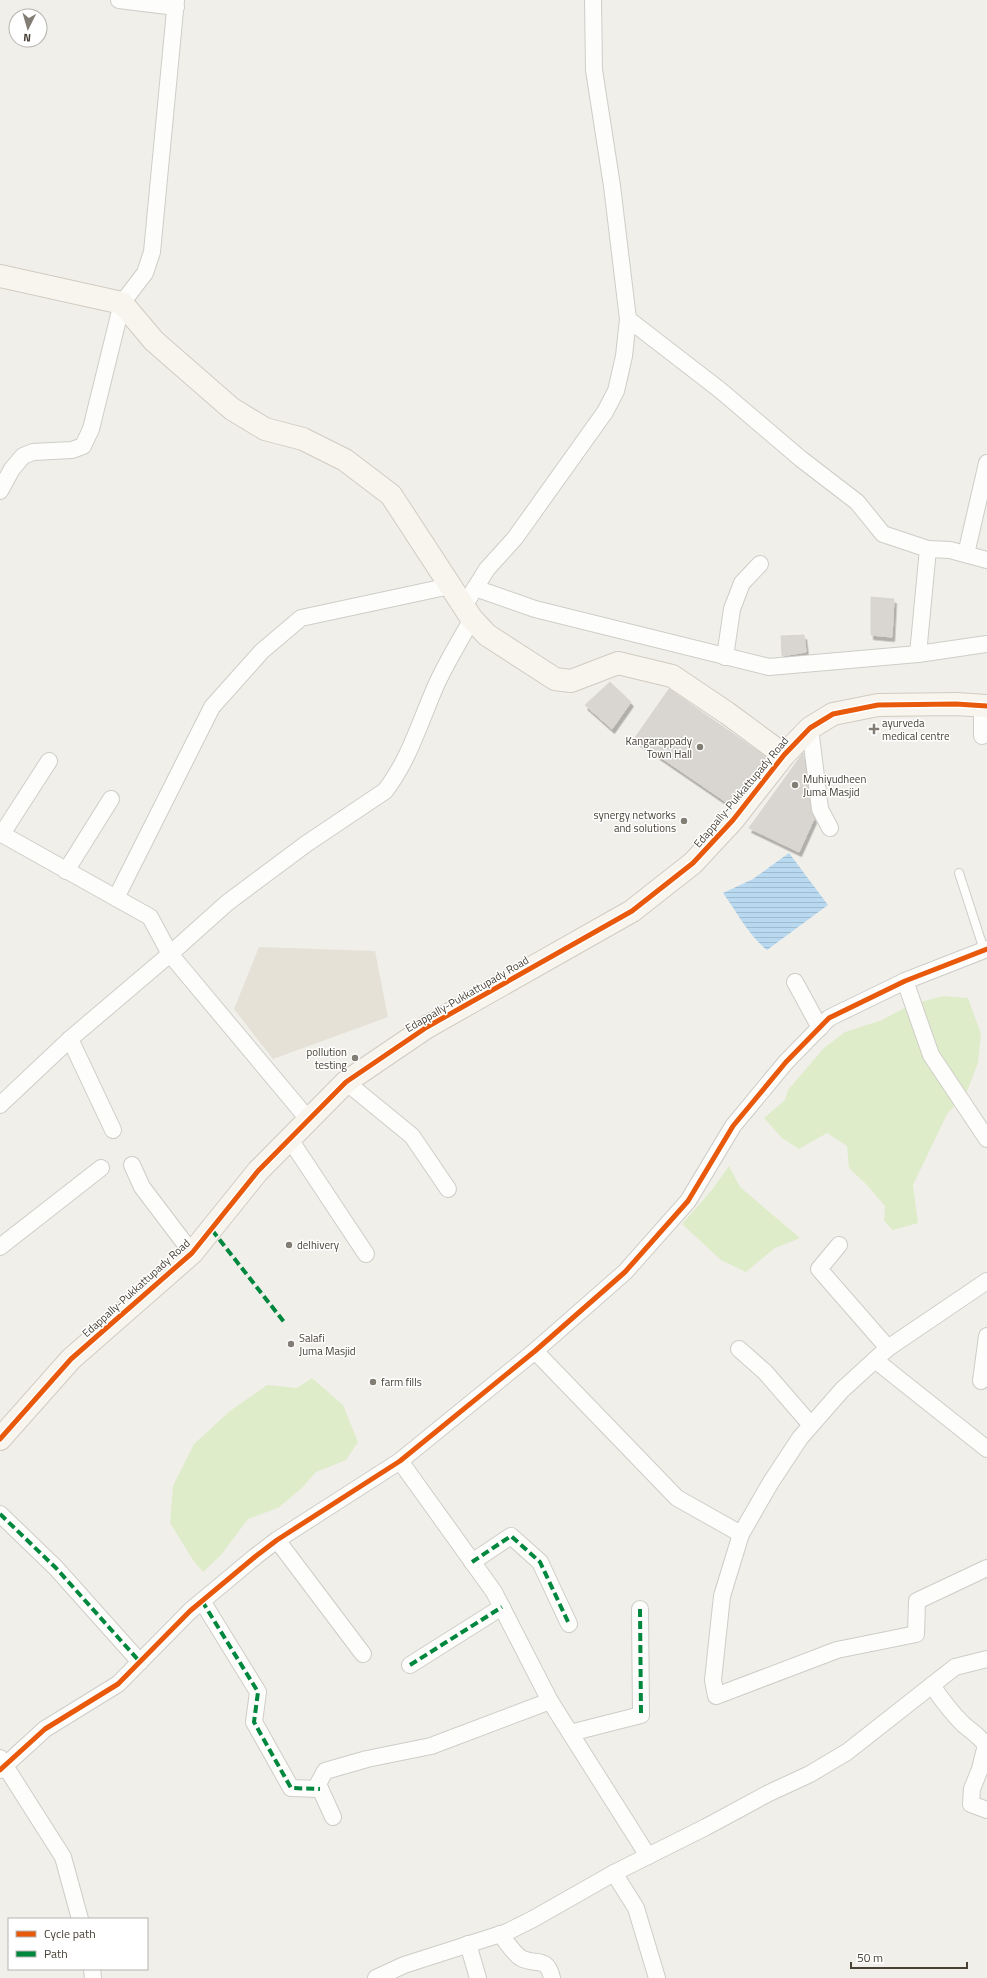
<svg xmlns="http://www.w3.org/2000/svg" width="987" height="1978" font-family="'Titillium Web',sans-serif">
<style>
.residential{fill:#e5e1d7}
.green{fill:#deecc9}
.water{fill:url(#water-rules)}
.building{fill:#d9d6d1;stroke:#d9d6d0;filter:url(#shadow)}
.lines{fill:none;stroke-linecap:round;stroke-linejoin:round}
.lane-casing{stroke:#cfcdc7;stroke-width:10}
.street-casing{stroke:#cfcdc7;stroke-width:18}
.secondary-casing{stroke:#d1ccc1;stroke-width:24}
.lane{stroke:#fdfdfc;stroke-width:8}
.street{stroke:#fdfdfc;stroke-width:16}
.secondary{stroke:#f7f5ee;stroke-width:22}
.quiet{stroke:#00873e;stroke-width:4;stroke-dasharray:8 4;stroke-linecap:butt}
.cycleway-casing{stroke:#fff;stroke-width:8}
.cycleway{stroke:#e8590c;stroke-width:5}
.poi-dot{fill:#837e75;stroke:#fff;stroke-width:1.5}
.labels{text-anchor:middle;stroke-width:3;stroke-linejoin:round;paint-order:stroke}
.poi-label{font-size:11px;fill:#484136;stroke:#fff;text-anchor:start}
.street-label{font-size:11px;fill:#484136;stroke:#fff}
</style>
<defs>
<pattern id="water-rules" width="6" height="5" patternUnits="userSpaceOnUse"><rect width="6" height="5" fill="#b9d9f0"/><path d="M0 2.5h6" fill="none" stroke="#a1bbce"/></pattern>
<filter id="shadow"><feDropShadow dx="2.5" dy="4.5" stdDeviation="0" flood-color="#0004"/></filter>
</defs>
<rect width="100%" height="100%" fill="#f1efea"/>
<polygon class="residential" points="259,947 375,951 388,1017 273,1059 234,1009"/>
<g class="green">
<polygon points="943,996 968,998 981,1034 978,1063 966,1094 947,1114 913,1185 918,1223 893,1230 884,1221 885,1206 866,1184 849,1168 847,1146 827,1133 799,1149 782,1138 764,1118 785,1100 788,1090 824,1048 845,1032 882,1020 910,1005"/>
<polygon points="729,1166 740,1187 800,1238 775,1248 746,1272 721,1260 682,1224 711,1191"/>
<polygon points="312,1378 343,1405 358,1442 346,1460 316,1472 302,1488 278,1508 248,1519 221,1555 203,1572 193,1560 170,1523 173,1486 194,1444 230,1411 267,1385 297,1388"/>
</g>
<path class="water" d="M789,853L828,905L767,950C749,936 737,912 723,893L753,879Z"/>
<g class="building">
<polygon points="871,597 894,599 892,637 871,635"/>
<polygon points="804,635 806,652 782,656 781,636"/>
<polygon points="610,682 631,702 612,729 585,705"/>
<polygon points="669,689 766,757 729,804 634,739"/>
<polygon points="803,753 811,810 814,819 799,852 749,828"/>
</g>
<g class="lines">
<g class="lane-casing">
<polyline id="lane" points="959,873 984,950"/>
</g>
<g class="street-casing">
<g id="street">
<polyline points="119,0 176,7"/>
<polyline points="628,319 720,390 801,459 857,502 883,534 928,549 950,550 987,560"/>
<polyline points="0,491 12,469 23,456 33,452 72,450 83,446 91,429 122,303 145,273 152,252 176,0"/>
<polyline points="966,554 987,463"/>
<polyline points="475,588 535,609 769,667 918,654 987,644"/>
<polyline points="464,606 487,569 515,538 605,412 616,391 624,356 628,319 612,186 594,70 593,0"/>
<polyline points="918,654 928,549"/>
<polyline points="725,657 732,609 742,583 760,564"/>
<polyline points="810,728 820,809 830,828"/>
<polyline points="982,736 982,706"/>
<polyline points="0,833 150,917 170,954 308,1119"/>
<polyline points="2,834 49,761"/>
<polyline points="66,871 111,799"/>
<polyline points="116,898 212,707 262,651 301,618 450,586"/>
<polyline points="905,981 931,1055 987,1139"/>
<polyline points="795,982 820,1028"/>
<polyline points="70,1039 113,1130"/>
<polyline points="346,1082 412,1136 448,1189"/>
<path d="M0,1105L70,1039L170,954L227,903L306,844L385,791C410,759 421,718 438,681C448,660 460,640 472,619"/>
<polyline points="289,1138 366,1254"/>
<polyline points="132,1165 142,1187 192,1253"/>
<polyline points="839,1245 819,1269 888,1348"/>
<polyline points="0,1247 101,1168"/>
<polyline points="987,1281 888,1348 842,1390 800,1438 771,1482 741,1534 722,1596 713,1680 716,1696 837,1650 916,1634 917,1601 987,1568"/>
<polyline points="739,1349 765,1372 811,1425"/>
<polyline points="535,1351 677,1498 741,1534"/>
<polyline points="875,1360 987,1449"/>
<polyline points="981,1381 987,1336"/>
<polyline points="400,1461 494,1592 550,1701 648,1856"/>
<polyline points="0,1514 56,1568 140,1662"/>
<polyline points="277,1540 363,1654"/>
<polyline points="472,1562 511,1536 540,1562 569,1624"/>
<polyline points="202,1601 258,1692 254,1722 291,1788 320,1789"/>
<polyline points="410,1665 502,1607"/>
<path d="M932,1685C941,1699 951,1712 963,1724C971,1731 979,1736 986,1745L980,1769L972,1789L971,1804L987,1810"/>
<polyline points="570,1733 641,1715 640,1609"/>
<polyline points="0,1758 63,1857 80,1919"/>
<polyline points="0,1770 45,1729 118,1684 190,1611 256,1556 277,1540 400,1461 535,1351 625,1272 688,1201 733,1126 786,1062 829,1018 905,981 987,949"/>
<polyline points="333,1817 318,1784 325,1771 367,1759 431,1746 550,1701"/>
<polyline points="614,1873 636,1908 657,1978"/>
<path d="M500,1934C507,1942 513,1953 521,1958C535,1966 547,1955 552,1978"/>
<polyline points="468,1944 478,1978"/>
<polyline points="92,1969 93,1978"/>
<polyline points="376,1978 404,1965 507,1932 533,1919 614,1873 706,1827 769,1793 810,1774 847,1752 955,1667 987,1659"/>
</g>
</g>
<g class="secondary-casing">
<g id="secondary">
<polyline points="0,276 122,303 154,341 232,409 265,429 303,439 345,460 391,495 472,619 487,635 555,679 571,681 618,663 672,676 727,713 784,755"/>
<polyline points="0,1439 71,1359 192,1253 258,1171 346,1082 427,1027 632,911 693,863 733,820 784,755 810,728 833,714 878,705 956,704 987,706"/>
</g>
</g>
<use href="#lane" class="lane"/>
<use href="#street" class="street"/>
<use href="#secondary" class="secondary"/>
<g class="quiet">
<polyline points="212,1230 284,1322"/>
<polyline points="0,1514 56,1568 140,1662"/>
<polyline points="472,1562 511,1536 540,1562 569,1624"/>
<polyline points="202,1601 258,1692 254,1722 291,1788 320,1789"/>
<polyline points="640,1609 641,1715"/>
<polyline points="410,1665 502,1607"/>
</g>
<g class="cycleway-casing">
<g id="cycleway">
<polyline points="0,1439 71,1359 192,1253 258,1171 346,1082 427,1027 632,911 693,863 733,820 784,755 810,728 833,714 878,705 956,704 987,706"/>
<polyline points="0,1770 45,1729 118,1684 190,1611 256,1556 277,1540 400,1461 535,1351 625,1272 688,1201 733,1126 786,1062 829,1018 905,981 987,949"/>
</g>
</g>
<use href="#cycleway" class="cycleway"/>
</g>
<g class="poi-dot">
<path d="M872 723h4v4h4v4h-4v4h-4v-4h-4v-4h4z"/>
<circle cx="700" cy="747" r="4"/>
<circle cx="795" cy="785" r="4"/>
<circle cx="684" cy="821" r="4"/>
<circle cx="355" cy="1058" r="4"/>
<circle cx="289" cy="1245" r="4"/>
<circle cx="291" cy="1344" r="4"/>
<circle cx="373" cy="1382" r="4"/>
</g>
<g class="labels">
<g class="poi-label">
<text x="882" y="727">ayurveda<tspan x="882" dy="13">medical centre</tspan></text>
<text x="692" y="745" text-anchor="end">Kangarappady<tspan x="692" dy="13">Town Hall</tspan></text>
<text x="803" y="783">Muhiyudheen<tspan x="803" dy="13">Juma Masjid</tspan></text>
<text x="676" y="819" text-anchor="end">synergy networks<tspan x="676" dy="13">and solutions</tspan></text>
<text x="347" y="1056" text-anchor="end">pollution<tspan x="347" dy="13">testing</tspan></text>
<text x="297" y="1249">delhivery</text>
<text x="299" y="1342">Salafi<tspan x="299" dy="13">Juma Masjid</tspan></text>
<text x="381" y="1386">farm fills</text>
</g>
<g class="street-label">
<text transform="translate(741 792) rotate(-50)" y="4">Edappally-Pukkattupady Road</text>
<text transform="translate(467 994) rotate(-30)" y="4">Edappally-Pukkattupady Road</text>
<text transform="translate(136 1288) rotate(-42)" y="4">Edappally-Pukkattupady Road</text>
</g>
</g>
<rect x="8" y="1918" width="140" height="52" fill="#ffffff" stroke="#b6b3af"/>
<rect x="16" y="1931" width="20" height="6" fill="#e8590c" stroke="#b6b3af"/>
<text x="44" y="1938" font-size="12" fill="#484136">Cycle path</text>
<rect x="16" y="1951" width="20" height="6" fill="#00873e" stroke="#b6b3af"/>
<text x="44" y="1958" font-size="12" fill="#484136">Path</text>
<g transform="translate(28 28) rotate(185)"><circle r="19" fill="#ffffff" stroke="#b6b3af"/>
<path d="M0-3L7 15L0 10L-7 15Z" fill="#837e75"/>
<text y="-6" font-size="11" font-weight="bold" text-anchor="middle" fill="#484136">N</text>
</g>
<path d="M851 1962v6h116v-6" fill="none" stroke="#484136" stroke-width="2"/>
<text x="857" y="1962" font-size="12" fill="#484136" stroke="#ffffff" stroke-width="3" paint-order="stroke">50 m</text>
</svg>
